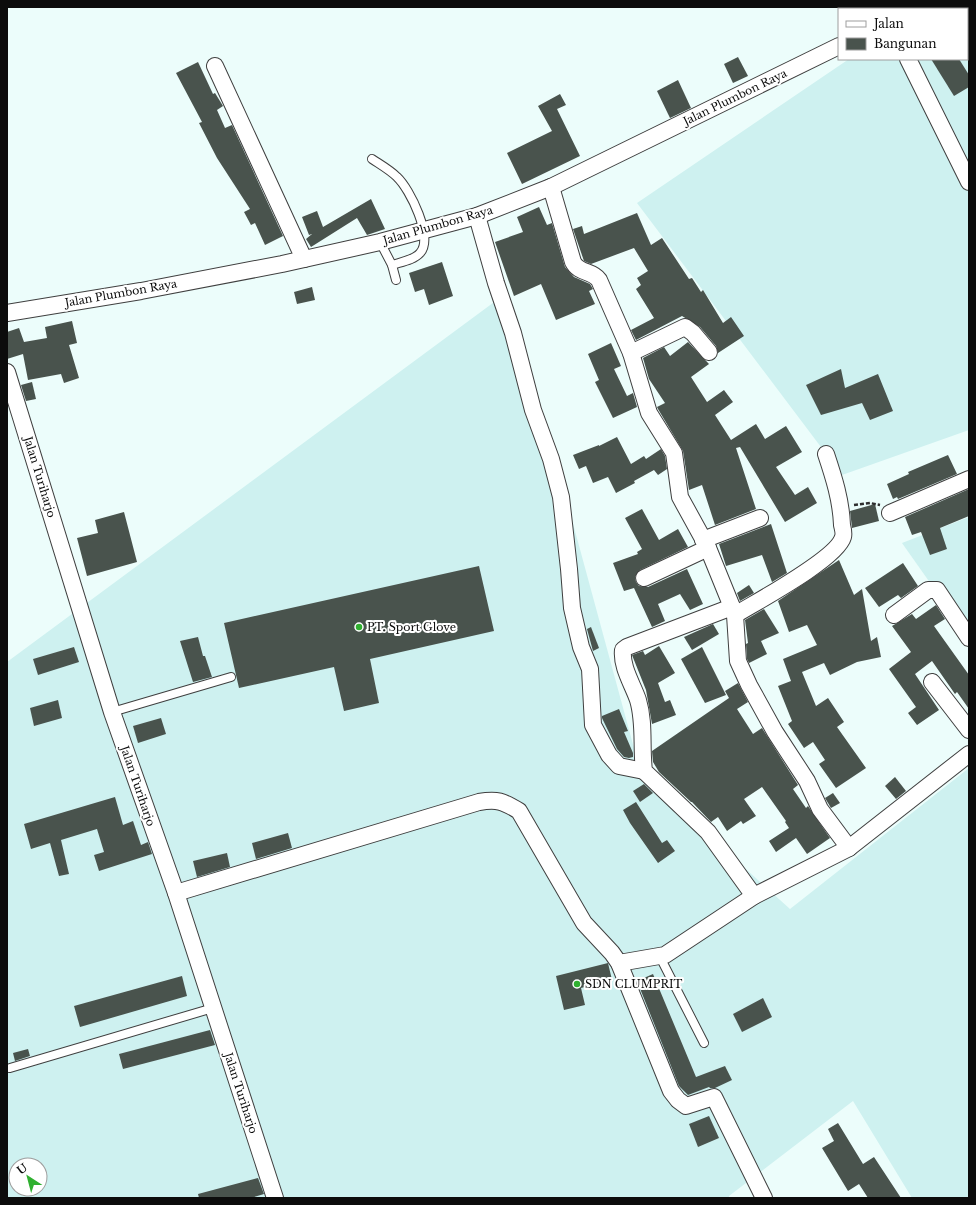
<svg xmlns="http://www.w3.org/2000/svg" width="976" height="1205" font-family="'Libre Baskerville',serif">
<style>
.farmland{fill:#cef1f0;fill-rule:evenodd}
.building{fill:#49534d}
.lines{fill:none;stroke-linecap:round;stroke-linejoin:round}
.service-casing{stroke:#3f3f3f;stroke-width:10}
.minor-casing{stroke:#3f3f3f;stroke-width:18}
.path{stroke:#2e2e2e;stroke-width:2.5;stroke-dasharray:4 2;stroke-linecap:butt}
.service{stroke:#fff;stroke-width:8}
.minor{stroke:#fff;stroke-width:16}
.poi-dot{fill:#30b030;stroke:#fff;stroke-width:1.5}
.labels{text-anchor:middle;stroke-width:4;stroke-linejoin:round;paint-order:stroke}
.street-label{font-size:11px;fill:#0c0c0c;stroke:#fff}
.poi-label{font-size:11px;fill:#0c0c0c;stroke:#fff;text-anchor:start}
</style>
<rect width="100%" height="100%" fill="#ecfdfb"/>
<g class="farmland">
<polygon points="926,7 969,7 969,430 842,475 637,203 849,59 967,59 967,9 923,9"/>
<path d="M501,297L562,483L641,774L790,909L969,768V1198H912L853,1101L729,1196V1198H7V662ZM16,1165H40V1189H16Z"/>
<polygon points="969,517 969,638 902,543"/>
</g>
<g class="building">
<polygon points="738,57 748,76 733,83 724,64"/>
<polygon points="931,59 959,59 969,75 969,87 954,96"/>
<polygon points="198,62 213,94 215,93 223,106 217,110 225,128 232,125 283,236 265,245 255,223 251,225 244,212 250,209 217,158 199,123 202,122 176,73"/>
<polygon points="678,80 691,108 670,118 657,91"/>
<polygon points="560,94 566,105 557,109 580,156 522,184 507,153 552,131 538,106"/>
<polygon points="371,199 385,229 367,235 357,218 311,247 306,239 312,234 309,235 302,217 317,211 323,227"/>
<polygon points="539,207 547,225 552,223 565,267 574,277 590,284 593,289 589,291 595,304 556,320 541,284 514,296 495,242 523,232 517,217"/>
<polygon points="637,213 651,245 662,238 689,279 692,278 701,292 703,290 723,323 731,317 744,336 718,353 716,346 700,327 682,316 636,340 631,330 654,318 636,289 641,285 637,278 648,271 634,248 591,264 584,261 573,229 582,226 584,234"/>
<polygon points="442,262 453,296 429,305 424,289 415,292 409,273"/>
<polygon points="312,287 315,300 297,304 294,292"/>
<polygon points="72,321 77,343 69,345 79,378 64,383 61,374 28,380 23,354 7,359 7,332 19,328 24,342 47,338 45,327"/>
<polygon points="688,342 709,364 691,377 707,402 724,390 733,402 715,415 731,440 756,424 765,439 786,426 802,452 776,467 795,495 808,487 817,503 785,522 740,447 736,448 756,509 715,525 702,485 689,490 683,451 658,409 657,407 665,403 649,379 643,358 664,347 670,356"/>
<polygon points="611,343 621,366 614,369 627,396 633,393 637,407 613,418 595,382 599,380 588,354"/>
<polygon points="841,369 845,388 878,374 893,411 870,420 862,403 821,415 806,385"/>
<polygon points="32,382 36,399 26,401 21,385"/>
<polygon points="617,437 631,464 644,456 646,459 661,449 665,456 667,469 658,475 654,470 634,481 635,483 616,493 608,477 593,483 586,466 579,469 573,455 599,445 599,446"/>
<polygon points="948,455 957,474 898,499 897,497 893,499 887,484 909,474 908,472"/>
<polygon points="969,489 969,516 940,528 947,549 930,555 921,532 912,535 905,517"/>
<polygon points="875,504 879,521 852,528 850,511"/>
<polygon points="642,509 659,540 678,529 688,547 640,570 635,577 636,582 639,586 648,587 687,569 703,604 690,610 680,594 658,604 665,621 652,627 634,588 624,591 613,563 638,554 637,552 642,549 625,518"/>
<polygon points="124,512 137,562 87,576 77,538 98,533 95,520"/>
<polygon points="771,524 787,573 772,582 762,555 726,566 719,544"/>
<polygon points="839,560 854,595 862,589 871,641 877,637 881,657 857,662 830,675 824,663 802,672 816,706 828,698 844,722 837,727 866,768 836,788 819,764 825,760 813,742 804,748 788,724 792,721 778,686 791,681 783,659 817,645 807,625 789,632 778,601"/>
<polygon points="903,563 918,586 901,598 898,595 879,607 865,588"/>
<polygon points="479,566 494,631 370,659 379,703 344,711 334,667 239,688 224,623"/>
<polygon points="749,585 754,593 740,601 737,593"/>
<polygon points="936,605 945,619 934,626 969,675 969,709 957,692 955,694 932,661 915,674 939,710 917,725 908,713 916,707 889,669 911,652 892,626 912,614 916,619"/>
<polygon points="764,609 779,633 761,641 767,654 749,663 747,659 746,644 748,643 745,620"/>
<polygon points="713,624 719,634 692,650 684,637"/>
<polygon points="591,627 599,648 593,651 587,629"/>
<polygon points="198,637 203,656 205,656 212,677 193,682 180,641"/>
<polygon points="659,646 675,673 658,683 665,702 670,700 676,715 652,724 646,690 632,655 643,651 645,655"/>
<polygon points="74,647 79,662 38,675 33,659"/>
<polygon points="702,647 726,695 705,703 681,659"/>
<polygon points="738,683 748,702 737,709 753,734 762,728 798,785 793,789 806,808 808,806 830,838 807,854 796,838 776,852 769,841 789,828 785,822 786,821 762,787 744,799 756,816 743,824 741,821 727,831 718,817 711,822 692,802 691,802 659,772 653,762 652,751 729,698 725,691"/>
<polygon points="58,700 62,718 34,726 30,708"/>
<polygon points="619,709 628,731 624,732 633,753 633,757 629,758 624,757 617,749 602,718 602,716"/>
<polygon points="161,718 166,734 138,743 133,726"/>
<polygon points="895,777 906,791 896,799 885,786"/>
<polygon points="644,784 653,793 640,802 633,791"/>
<polygon points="833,793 840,803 831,808 825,798"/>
<polygon points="115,797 123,825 133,821 141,845 148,842 152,854 99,871 94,855 104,852 97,829 61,840 69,874 59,876 50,843 31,849 24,824"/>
<polygon points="636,802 662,843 667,840 675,851 658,863 630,823 623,810"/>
<polygon points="288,833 292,848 256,859 252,843"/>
<polygon points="227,853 230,867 197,877 193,861"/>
<polygon points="608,963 612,980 581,988 585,1005 564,1010 556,976"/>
<polygon points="653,974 696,1077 725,1066 732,1080 715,1088 710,1088 709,1087 688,1095 679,1086 637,981"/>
<polygon points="182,976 187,996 80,1027 74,1006"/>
<polygon points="763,998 772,1017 742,1032 733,1014"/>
<polygon points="210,1030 215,1045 123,1069 119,1054"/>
<polygon points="28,1049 30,1056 15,1061 13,1053"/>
<polygon points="709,1116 719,1138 698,1147 689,1124"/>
<polygon points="838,1123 863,1164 874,1157 901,1198 868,1198 859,1184 848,1191 822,1148 834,1141 828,1129"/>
<polygon points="258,1178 264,1194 251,1198 199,1198 198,1194"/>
</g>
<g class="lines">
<g class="service-casing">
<g id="service">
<path d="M372,159C381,165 390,170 397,177C410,189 434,238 420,253C414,260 401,262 392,265"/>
<polyline points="380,242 392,265 396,280"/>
<polyline points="112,712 231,677"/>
<polyline points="660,957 704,1043"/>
<polyline points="10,1068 213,1008"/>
</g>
</g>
<g class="minor-casing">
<g id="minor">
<polyline points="881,7 882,9"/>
<polyline points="908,59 969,182"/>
<polyline points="215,66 304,259"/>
<path d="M551,187L573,262C579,274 592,270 599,280L631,353L649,413L674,453L680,497L708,548L732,607L735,615L738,661L749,685L775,732L807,781L820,809L849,848"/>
<polyline points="477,216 496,283 513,333 533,410 551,459 561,497 569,569 572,608 581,647 590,669 593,725 609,755 619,766 644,771"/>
<polyline points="7,313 141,291 282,264 380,242 477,216 551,187 839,46"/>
<polyline points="631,353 685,327 693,333 709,352"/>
<polyline points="7,372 112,712 176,893 275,1198"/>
<polyline points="890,513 969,479"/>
<polyline points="703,540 760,518"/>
<polyline points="644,578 708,548"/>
<path d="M732,607L627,647L623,650C621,667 633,685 638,700C645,723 641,747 644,771L708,832L754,896"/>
<path d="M735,615C756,602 837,559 843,537C844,534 843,529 842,525C841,500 834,478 826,454"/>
<polyline points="894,615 928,590 937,590 969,638"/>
<polyline points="932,682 969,730"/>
<path d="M176,893L479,802C497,799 503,801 519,811L584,923L612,953L619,963L671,1091L678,1100L686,1106L714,1097L764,1198"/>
<polyline points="619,963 665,955 754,896 849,848 969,754"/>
</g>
</g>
<polyline class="path" points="854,505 870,503 880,505"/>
<use href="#service" class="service"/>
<use href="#minor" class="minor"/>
</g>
<g class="poi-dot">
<circle cx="359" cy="627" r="4"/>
<circle cx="577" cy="984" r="4"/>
</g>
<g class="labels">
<g class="street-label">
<text transform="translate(735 97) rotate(-26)" y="4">Jalan Plumbon Raya</text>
<text transform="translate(438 225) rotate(-16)" y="4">Jalan Plumbon Raya</text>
<text transform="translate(121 293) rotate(-10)" y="4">Jalan Plumbon Raya</text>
<text transform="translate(40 477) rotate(73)" y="4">Jalan Turiharjo</text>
<text transform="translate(138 786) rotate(71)" y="4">Jalan Turiharjo</text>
<text transform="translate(241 1093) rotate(72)" y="4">Jalan Turiharjo</text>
</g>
<g class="poi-label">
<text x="367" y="631">PT. Sport Glove</text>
<text x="585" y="988">SDN CLUMPRIT</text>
</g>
</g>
<rect width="976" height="1205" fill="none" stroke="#0c0c0c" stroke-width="16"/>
<rect x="838" y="8" width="130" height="52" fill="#ffffff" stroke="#9e9e9e"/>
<rect x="846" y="21" width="20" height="6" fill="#ffffff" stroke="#9e9e9e"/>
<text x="874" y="28" font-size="12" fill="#0c0c0c">Jalan</text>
<rect x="846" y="38" width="20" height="12" fill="#49534d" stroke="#9e9e9e"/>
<text x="874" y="48" font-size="12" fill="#0c0c0c">Bangunan</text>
<g transform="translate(28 1177) rotate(324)"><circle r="19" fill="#ffffff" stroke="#9e9e9e"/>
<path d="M0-3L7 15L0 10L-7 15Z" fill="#30b030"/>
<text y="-6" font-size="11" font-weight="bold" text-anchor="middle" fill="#0c0c0c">U</text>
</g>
</svg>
